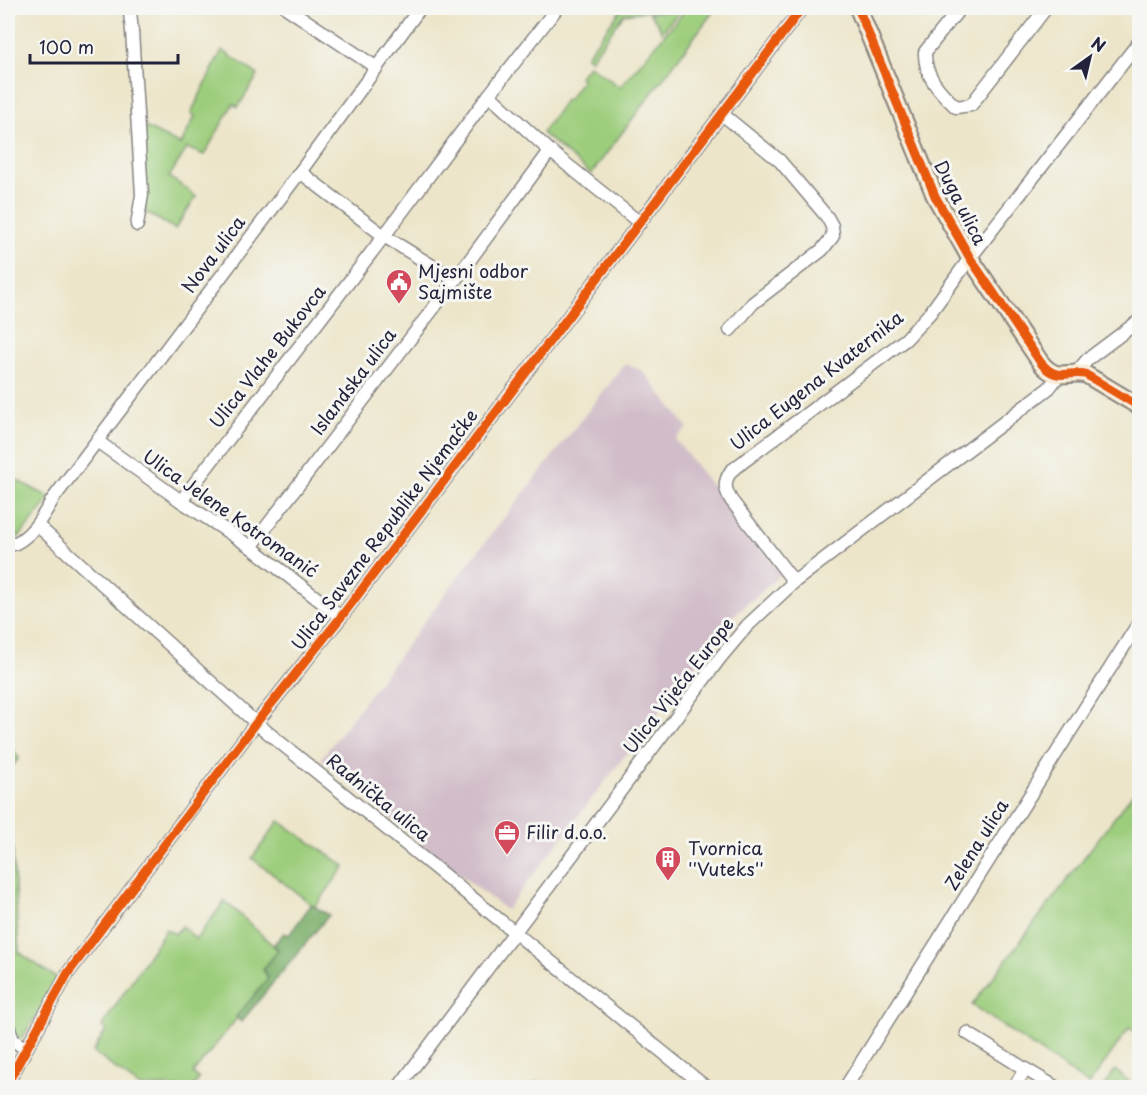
<svg xmlns="http://www.w3.org/2000/svg" width="1147" height="1095" font-family="'Playpen Sans',sans-serif">
<style>
.industrial{fill:#d1bdc9}
.green{fill:#9ccd7c;stroke:#5f785c;stroke-width:1.5}
.forest{fill:#7db06c;stroke:#506954;stroke-width:1.5}
.lines{fill:none;stroke-linecap:round;stroke-linejoin:round}
.street-casing{stroke:#878482;stroke-width:15}
.secondary-casing{stroke:#878482;stroke-width:20}
.street{stroke:#fff;stroke-width:12}
.secondary{stroke:#f9e7c3;stroke-width:16}
.cycleway-casing{stroke:#f6f6f2;stroke-width:13}
.cycleway{stroke:#e8590c;stroke-width:9}
.labels{text-anchor:middle;stroke-width:6;stroke-linejoin:round;paint-order:stroke}
.street-label{font-size:18px;fill:#22223b;stroke:#f6f6f2}
.poi-label{font-size:18px;fill:#22223b;stroke:#f6f6f2;text-anchor:start}
</style>
<rect width="100%" height="100%" fill="#f6f6f2"/>
<filter id="ink" filterUnits="userSpaceOnUse"><feTurbulence type="fractalNoise" baseFrequency=".0167" numOctaves="2"/><feDisplacementMap in="SourceGraphic" scale="12" xChannelSelector="R" yChannelSelector="G"/><feConvolveMatrix kernelMatrix="1 2 1 2 8 2 1 2 1" color-interpolation-filters="sRGB"/></filter>
<filter id="wash" filterUnits="userSpaceOnUse"><feTurbulence type="fractalNoise" baseFrequency=".008" numOctaves="4" result="noise"/><feDisplacementMap in="SourceGraphic" scale="24" xChannelSelector="R" yChannelSelector="G"/><feGaussianBlur stdDeviation="1.35" result="paint"/><feColorMatrix in="noise" values="0 0 0 0 0 0 0 0 0 0 0 0 0 0 0 0 0 1.4 0 .05"/><feComposite in="paint" operator="in"/></filter>
<g filter="url(#wash)">
<rect width="100%" height="100%" fill="#ece5c9"/>
<polygon class="industrial" points="625,364 643,371 688,428 675,439 781,574 733,616 506,910 430,852 321,759 457,578"/>
<g class="green">
<polygon points="622,8 671,8 624,14 591,59 586,56"/>
<polygon points="687,8 716,8 591,174 542,133 566,99 568,100 582,80 579,77 589,65 620,87"/>
<polygon points="678,10 680,11 662,32 657,22 649,13"/>
<polygon points="222,50 258,75 238,107 233,104 204,155 187,148 169,177 187,189 196,197 175,229 140,209 137,123 181,145 195,116 191,113"/>
<polygon points="11,477 51,498 20,536 8,542 8,485 10,485"/>
<polygon points="8,715 12,749 19,758 8,772"/>
<polygon points="1134,792 1140,796 1139,1033 1129,1028 1089,1085 972,1005"/>
<path d="M8,794L10,811L19,952L59,980L22,1038L18,1039L8,1020V980C13,970 9,958 8,948Z"/>
<polygon points="279,821 345,866 315,907 252,858"/>
<polygon points="225,901 278,950 263,970 268,977 267,981 193,1073 199,1079 193,1087 140,1087 93,1052 106,1030 102,1026 166,929 175,934 182,926 196,939"/>
<polygon points="1115,1070 1136,1087 1103,1087"/>
</g>
<polygon class="forest" points="311,905 329,915 241,1022 236,1017 267,980 268,977 263,970 278,950 274,944 284,933 289,935"/>
</g>
<g filter="url(#ink)">
<g class="lines">
<g class="street-casing">
<g id="street">
<polyline points="125,8 130,12 132,31 142,195 137,225"/>
<polyline points="287,8 377,68"/>
<path d="M960,8L925,52C924,76 940,92 956,107L971,105L1046,8"/>
<polyline points="489,95 550,151 640,223"/>
<polyline points="722,114 780,161 827,217 832,226 833,236 822,250 753,303 730,330"/>
<polyline points="300,172 384,236 455,280"/>
<polyline points="1076,373 1088,359 1140,320"/>
<polyline points="97,441 181,501 251,547 341,617"/>
<polyline points="181,501 384,236 489,95 557,8"/>
<polyline points="37,525 256,723 707,1088"/>
<path d="M8,546C30,540 42,518 53,499L300,172L420,8"/>
<polyline points="251,547 455,280 550,151"/>
<path d="M794,582L731,500C725,489 723,483 731,471L906,339L930,313L970,258L1140,41"/>
<polyline points="8,1026 13,1040 26,1049"/>
<polyline points="967,1033 1025,1069"/>
<polyline points="8,1082 68,973 256,723 341,617 802,8"/>
<polyline points="398,1088 720,658 747,626 794,582 1049,388 1059,375"/>
<polyline points="535,1088 536,1088"/>
<polyline points="845,1088 1140,621"/>
<polyline points="1014,1088 1025,1069 1057,1088"/>
</g>
</g>
<g class="secondary-casing">
<path id="secondary" d="M858,8L935,196L970,258L1041,363C1057,382 1065,371 1085,374L1140,407"/>
</g>
<use href="#street" class="street"/>
<use href="#secondary" class="secondary"/>
<g class="cycleway-casing">
<g id="cycleway">
<path d="M858,8L935,196L970,258L1041,363C1057,382 1065,371 1085,374L1140,407"/>
<polyline points="8,1082 68,973 256,723 341,617 802,8"/>
</g>
</g>
<use href="#cycleway" class="cycleway"/>
</g>
</g>
<defs>
<g id="civic-pin" transform="scale(1.35)"><path d="M0 17L-7.5 6A9.5 9.5 0 1 1 7.5 6Z" fill="#d1495b" stroke="#f6f6f2"/><path d="M-.6-6.5H3V-4.5H.6V-3L4-1V1h2V6H-6V1h2V-1L-.6-3ZM-1.2 2.5V6h2.4V2.5Z" fill="#fff"/></g>
<g id="office-pin" transform="scale(1.35)"><path d="M0 17L-7.5 6A9.5 9.5 0 1 1 7.5 6Z" fill="#d1495b" stroke="#f6f6f2"/><path d="M-6-3h4V-5.5h4V-3h4V5H-6ZM-1-4.5V-3h2v-1.5ZM-6 0V1H6V0Z" fill="#fff"/></g>
<g id="building-pin" transform="scale(1.35)"><path d="M0 17L-7.5 6A9.5 9.5 0 1 1 7.5 6Z" fill="#d1495b" stroke="#f6f6f2"/><path d="M-4-6H4V6H1V3H-1V6H-4ZM-2.5-4.3h1.7v1.8h-1.7ZM.8-4.3h1.7v1.8H.8ZM-2.5-1h1.7V.8h-1.7ZM.8-1h1.7V.8H.8Z" fill="#fff"/></g>
</defs>
<g fill-rule="evenodd">
<use href="#civic-pin" x="399" y="282"/>
<use href="#office-pin" x="507" y="833"/>
<use href="#building-pin" x="668" y="859"/>
</g>
<g class="labels">
<g class="street-label">
<text transform="translate(960 203) rotate(63)" y="6">Duga ulica</text>
<text transform="translate(214 255) rotate(-53)" y="6">Nova ulica</text>
<text transform="translate(268 357) rotate(-52)" y="6">Ulica Vlahe Bukovca</text>
<text transform="translate(817 381) rotate(-38)" y="6">Ulica Eugena Kvaternika</text>
<text transform="translate(354 382) rotate(-53)" y="6">Islandska ulica</text>
<text transform="translate(230 514) rotate(35)" y="6">Ulica Jelene Kotromanić</text>
<text transform="translate(385 530) rotate(-53)" y="6">Ulica Savezne Republike Njemačke</text>
<text transform="translate(679 686) rotate(-52)" y="6">Ulica Vijeća Europe</text>
<text transform="translate(378 798) rotate(39)" y="6">Radnička ulica</text>
<text transform="translate(977 845) rotate(-58)" y="6">Zelena ulica</text>
</g>
<g class="poi-label">
<text x="418" y="278">Mjesni odbor<tspan x="418" dy="21">Sajmište</tspan></text>
<text x="526" y="839">Filir d.o.o.</text>
<text x="688" y="855">Tvornica<tspan x="688" dy="21">''Vuteks''</tspan></text>
</g>
</g>
<rect width="1147" height="1095" fill="none" stroke="#f6f6f2" stroke-width="30"/>
<g transform="translate(1090 57) rotate(34)" stroke="#f6f6f2" stroke-width="4.5" paint-order="stroke">
<path d="M0-4.5L10 22L0 15L-10 22Z" fill="#22223b"/>
<text y="-9" font-size="16" font-weight="bold" text-anchor="middle" fill="#22223b">N</text>
</g>
<path d="M30 54v9h148v-9" fill="none" stroke="#22223b" stroke-width="3"/>
<text x="39" y="54" font-size="18" fill="#22223b" stroke="#f6f6f2" stroke-width="4.5" paint-order="stroke">100 m</text>
</svg>
